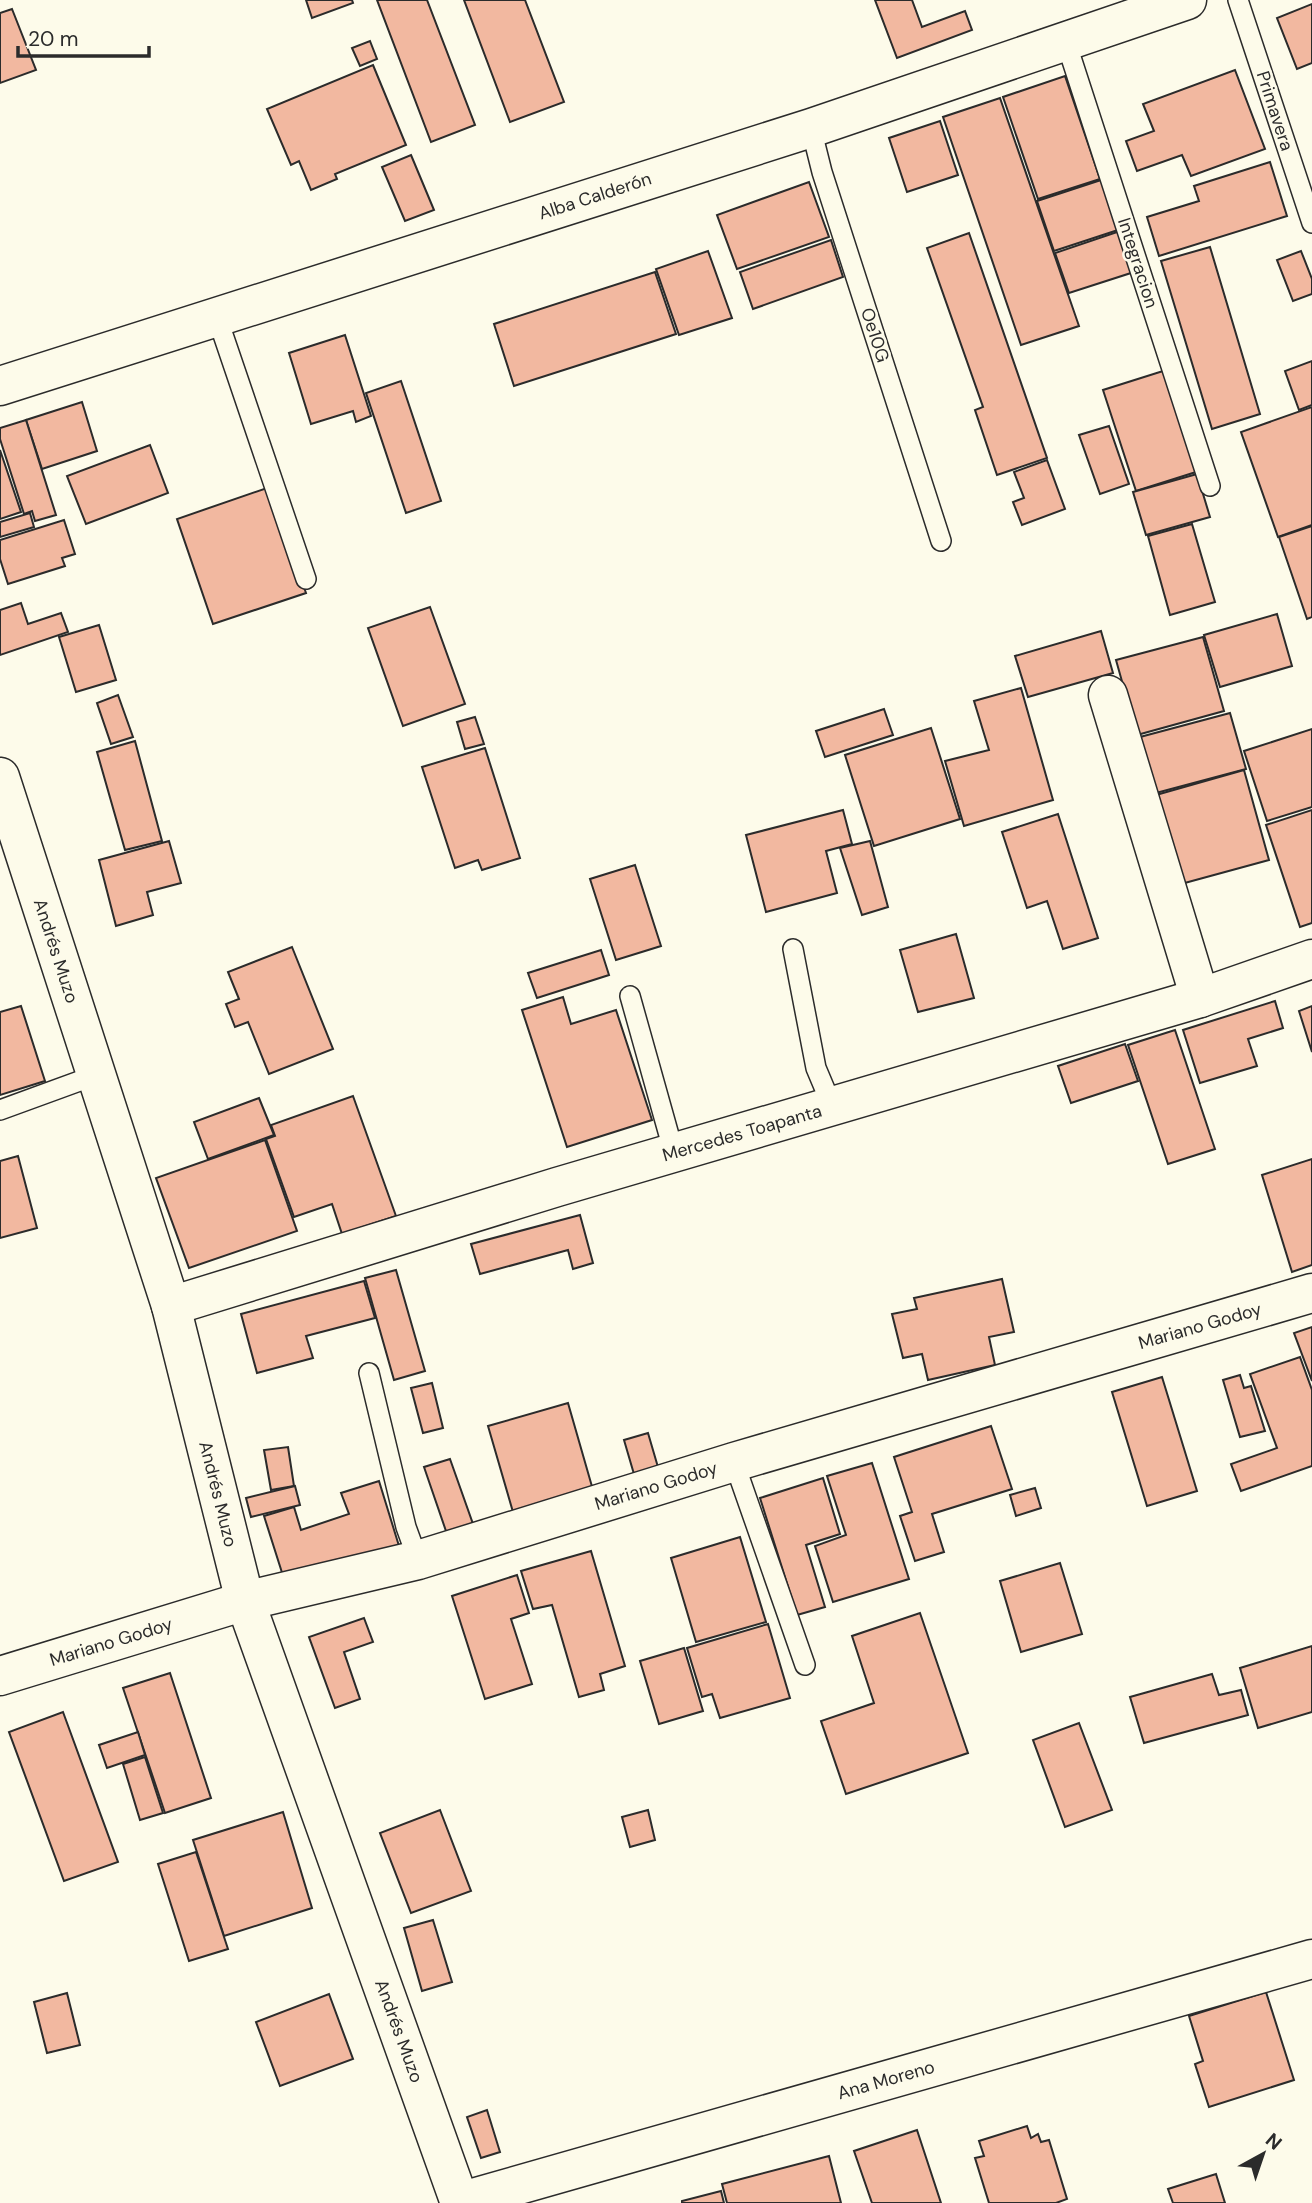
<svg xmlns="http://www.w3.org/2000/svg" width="1312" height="2203" font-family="'DM Sans',sans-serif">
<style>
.building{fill:#f2b8a0;stroke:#2b2b2b;stroke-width:2}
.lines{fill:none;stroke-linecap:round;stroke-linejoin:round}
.lane-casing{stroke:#2b2b2b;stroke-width:22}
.street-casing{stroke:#2b2b2b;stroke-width:41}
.lane{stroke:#fdfbea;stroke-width:19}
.street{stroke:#fdfbea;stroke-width:38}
.labels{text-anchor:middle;stroke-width:5;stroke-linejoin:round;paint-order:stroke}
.street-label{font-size:18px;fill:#2b2b2b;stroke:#fdfbea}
</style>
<rect width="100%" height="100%" fill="#fdfbea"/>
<g class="building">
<polygon points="306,0 352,0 353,3 312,18"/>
<polygon points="377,0 427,0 475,125 431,142"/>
<polygon points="464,0 525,0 564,102 510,122"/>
<polygon points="875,0 912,0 922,27 965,11 972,30 897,58"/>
<polygon points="1312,4 1312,63 1297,69 1277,18"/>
<polygon points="12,9 36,70 0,83 0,13"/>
<polygon points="370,41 377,59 360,66 352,48"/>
<polygon points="373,65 406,145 335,174 337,179 311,190 299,161 291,165 267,109"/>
<polygon points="1235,70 1265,149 1191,176 1182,155 1137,171 1126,141 1154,131 1143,104"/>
<polygon points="1065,76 1100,179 1038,199 1003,97"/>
<polygon points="1000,98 1079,326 1021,345 943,117"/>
<polygon points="940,121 958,175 907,192 889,138"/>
<polygon points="411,155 434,210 405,221 382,167"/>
<polygon points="1270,162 1287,216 1159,256 1147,217 1199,201 1194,186"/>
<polygon points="1101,180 1118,230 1054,251 1037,201"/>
<polygon points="809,182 829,237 737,269 717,215"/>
<polygon points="1120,231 1134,272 1069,293 1055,253"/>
<polygon points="969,233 1047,458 997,475 975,410 983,407 927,248"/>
<polygon points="831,240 843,277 753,309 740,272"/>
<polygon points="1210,247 1260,414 1212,429 1161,261"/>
<polygon points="708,251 732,318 679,335 656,269"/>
<polygon points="1301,251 1312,279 1312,294 1293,301 1277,260"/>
<polygon points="655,272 676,334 514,386 494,324"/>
<polygon points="345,335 371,416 356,422 353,411 311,424 289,353"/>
<polygon points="1312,361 1312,405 1299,410 1285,371"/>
<polygon points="1163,371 1196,472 1136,491 1103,390"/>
<polygon points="401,381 441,501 406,513 366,393"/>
<polygon points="82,402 97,451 42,469 26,420"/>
<polygon points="1312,407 1312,525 1278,537 1241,432"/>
<polygon points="26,420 56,515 35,521 32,511 24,514 0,439 0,428"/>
<polygon points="1109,426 1129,484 1100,494 1079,435"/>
<polygon points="150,445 168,493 86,524 67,476"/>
<polygon points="0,450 21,512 0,519"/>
<polygon points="1047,460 1065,509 1022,525 1013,502 1024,498 1014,472"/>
<polygon points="1197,474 1210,517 1146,535 1133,492"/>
<polygon points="270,487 306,593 213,624 177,519"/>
<polygon points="30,513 34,527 0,537 0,522"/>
<polygon points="64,520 75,554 62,558 65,566 8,584 0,559 0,540"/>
<polygon points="1192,524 1215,602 1170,615 1148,536"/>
<polygon points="1312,526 1312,617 1307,619 1279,537"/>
<polygon points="21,603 28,624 61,613 68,632 0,655 0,610"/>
<polygon points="430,607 465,704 403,726 368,628"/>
<polygon points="1277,614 1292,666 1220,687 1204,635"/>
<polygon points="99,625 116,680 76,692 59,637"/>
<polygon points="1101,631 1113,673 1028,697 1015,656"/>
<polygon points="1203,637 1224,711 1137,735 1116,660"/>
<polygon points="1021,688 1053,800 964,826 945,761 989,750 974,701"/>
<polygon points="118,695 133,737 111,744 97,703"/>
<polygon points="884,709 893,735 825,757 816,731"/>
<polygon points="1230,713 1246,769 1156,793 1140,737"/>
<polygon points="475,717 484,744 465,749 457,722"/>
<polygon points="931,728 960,819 874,846 845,755"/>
<polygon points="1312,729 1312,807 1267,821 1244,751"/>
<polygon points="135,741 162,841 125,850 97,752"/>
<polygon points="485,748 520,858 482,870 478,860 455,868 422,767"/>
<polygon points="1244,770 1269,860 1181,884 1156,795"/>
<polygon points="843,810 852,844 826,851 837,893 766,912 746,835"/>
<polygon points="1312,810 1312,923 1300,927 1266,825"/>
<polygon points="1058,814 1098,938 1063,949 1047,901 1027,908 1002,832"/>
<polygon points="169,841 181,883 147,892 153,915 116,926 99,860"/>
<polygon points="870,841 888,907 862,915 840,848"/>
<polygon points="635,865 661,946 616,960 590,879"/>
<polygon points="956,934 974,998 918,1012 900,950"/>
<polygon points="292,947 333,1049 269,1074 248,1022 235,1027 226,1004 239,999 228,972"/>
<polygon points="601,950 609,975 537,998 528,973"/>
<polygon points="563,997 571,1024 616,1010 652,1120 567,1147 522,1010"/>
<polygon points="1275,1001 1283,1028 1248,1039 1257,1066 1200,1083 1183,1030"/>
<polygon points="21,1006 45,1081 0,1095 0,1012"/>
<polygon points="1312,1006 1312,1052 1299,1011"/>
<polygon points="1175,1030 1215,1149 1168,1164 1128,1045"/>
<polygon points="1125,1044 1138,1081 1071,1103 1058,1066"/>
<polygon points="353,1096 396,1216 342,1234 332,1204 294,1217 266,1139 275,1136 271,1125"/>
<polygon points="259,1098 274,1135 208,1159 194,1122"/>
<polygon points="265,1140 297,1231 189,1268 156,1178"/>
<polygon points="18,1156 37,1228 0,1238 0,1161"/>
<polygon points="1312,1159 1312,1265 1292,1272 1262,1175"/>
<polygon points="580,1215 593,1263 573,1269 568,1250 480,1274 471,1244"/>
<polygon points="396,1270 425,1371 394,1380 365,1278"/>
<polygon points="1002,1279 1014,1332 989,1337 995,1365 928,1380 922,1354 903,1358 892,1314 917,1309 914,1298"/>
<polygon points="364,1281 375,1318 306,1336 313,1358 257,1373 241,1314"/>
<polygon points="1312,1327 1312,1381 1294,1333"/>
<polygon points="1300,1357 1312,1390 1312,1466 1241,1491 1231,1464 1277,1448 1250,1374"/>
<polygon points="1240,1375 1244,1388 1251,1386 1265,1431 1240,1437 1223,1380"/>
<polygon points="1162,1377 1197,1491 1147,1506 1112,1392"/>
<polygon points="432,1383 443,1428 423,1433 411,1388"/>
<polygon points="568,1403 593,1490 513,1512 488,1426"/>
<polygon points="991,1426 1012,1489 932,1514 944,1552 915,1561 900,1516 912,1512 894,1457"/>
<polygon points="648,1433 660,1474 636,1481 624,1440"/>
<polygon points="288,1447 294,1486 271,1490 264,1450"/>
<polygon points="450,1459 473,1524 447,1534 424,1467"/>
<polygon points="872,1463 909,1579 833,1602 815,1546 846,1535 827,1476"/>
<polygon points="823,1478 840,1534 806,1545 825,1607 797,1615 760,1498"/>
<polygon points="379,1481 399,1546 285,1582 264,1516 294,1507 301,1530 349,1514 341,1493"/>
<polygon points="295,1486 300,1505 251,1517 246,1498"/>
<polygon points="1035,1488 1041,1508 1016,1516 1010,1495"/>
<polygon points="740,1537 766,1622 696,1642 671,1558"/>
<polygon points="591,1551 625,1666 600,1674 604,1690 579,1697 552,1605 533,1609 521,1571"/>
<polygon points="1060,1563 1082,1634 1021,1652 1000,1581"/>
<polygon points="517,1575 529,1613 511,1619 532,1684 485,1699 452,1596"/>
<polygon points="920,1613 968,1753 846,1794 821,1721 874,1703 852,1636"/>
<polygon points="364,1618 373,1642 344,1652 360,1699 335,1708 309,1637"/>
<polygon points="768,1624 790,1698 720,1718 712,1694 702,1697 687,1648"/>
<polygon points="1312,1646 1312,1712 1258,1728 1240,1668"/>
<polygon points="684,1648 703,1711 659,1724 640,1661"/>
<polygon points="170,1673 211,1798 165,1813 123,1688"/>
<polygon points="1212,1674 1219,1695 1241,1690 1248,1715 1144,1743 1130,1697"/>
<polygon points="63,1712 118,1862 64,1881 9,1732"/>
<polygon points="1079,1723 1112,1810 1065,1827 1033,1740"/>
<polygon points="138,1732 145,1755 107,1768 99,1745"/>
<polygon points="145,1757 163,1813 140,1820 123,1764"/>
<polygon points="440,1810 471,1891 411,1913 380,1833"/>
<polygon points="648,1810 655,1840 630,1847 622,1817"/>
<polygon points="283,1812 312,1908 224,1936 193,1840"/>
<polygon points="196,1852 228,1949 189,1961 158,1864"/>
<polygon points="433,1920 452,1982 422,1991 404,1928"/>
<polygon points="1266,1992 1294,2080 1209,2107 1195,2064 1203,2061 1189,2016"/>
<polygon points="67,1993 80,2045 47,2053 34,2002"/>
<polygon points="329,1994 353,2059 280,2086 256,2022"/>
<polygon points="487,2110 500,2152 481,2158 467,2117"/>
<polygon points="1027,2126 1031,2138 1038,2134 1041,2142 1049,2140 1067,2199 1056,2203 989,2203 975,2158 984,2156 979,2141"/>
<polygon points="917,2130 941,2203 872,2203 854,2151"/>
<polygon points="829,2156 841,2203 727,2203 722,2184"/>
<polygon points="1216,2174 1225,2203 1173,2203 1168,2189"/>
<polygon points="721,2191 724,2203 682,2203 682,2201"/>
</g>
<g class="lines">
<g class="lane-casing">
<g id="lane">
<polyline points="1238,0 1312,223"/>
<polyline points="1065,39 1210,486"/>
<polyline points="811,128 822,172 941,541"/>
<polyline points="217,317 306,579"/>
<polyline points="793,949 816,1068 832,1106"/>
<polyline points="630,996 674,1153"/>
<polyline points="0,1110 96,1075"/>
<polyline points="369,1373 406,1527 418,1560"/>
<polyline points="734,1462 805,1665"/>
</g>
</g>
<g class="street-casing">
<g id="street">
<polyline points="0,386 811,128 1187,0"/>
<polyline points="1108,695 1200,998"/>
<polyline points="0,777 171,1306 245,1601 460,2203"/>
<polyline points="171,1306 557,1187 1200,998 1312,959"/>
<polyline points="0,1676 245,1601 418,1560 734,1462 1312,1293"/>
<polyline points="459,2202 1312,1959"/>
</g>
</g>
<use href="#lane" class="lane"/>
<use href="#street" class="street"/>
</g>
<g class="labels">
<g class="street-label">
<text transform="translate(1275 111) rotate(72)" y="6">Primavera</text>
<text transform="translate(595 196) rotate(-18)" y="6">Alba Calderón</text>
<text transform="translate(1138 263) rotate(72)" y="6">Integracion</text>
<text transform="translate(875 335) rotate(72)" y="6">Oe10G</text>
<text transform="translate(56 951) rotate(72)" y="6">Andrés Muzo</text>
<text transform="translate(742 1133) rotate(-16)" y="6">Mercedes Toapanta</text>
<text transform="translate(1200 1326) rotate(-16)" y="6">Mariano Godoy</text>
<text transform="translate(656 1486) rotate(-17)" y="6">Mariano Godoy</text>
<text transform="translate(218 1494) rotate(76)" y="6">Andrés Muzo</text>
<text transform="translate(111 1642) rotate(-17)" y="6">Mariano Godoy</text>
<text transform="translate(399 2031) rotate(70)" y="6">Andrés Muzo</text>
<text transform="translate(886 2080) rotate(-16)" y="6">Ana Moreno</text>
</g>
</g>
<g transform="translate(1263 2154) rotate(40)" stroke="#fdfbea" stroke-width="5" paint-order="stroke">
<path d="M0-5L12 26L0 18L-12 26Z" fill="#2b2b2b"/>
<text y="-10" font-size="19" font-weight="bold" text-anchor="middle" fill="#2b2b2b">N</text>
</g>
<path d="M18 46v10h131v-10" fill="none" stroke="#2b2b2b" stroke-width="3.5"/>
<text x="28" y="46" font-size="21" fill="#2b2b2b" stroke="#fdfbea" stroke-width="5" paint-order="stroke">20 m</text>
</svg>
